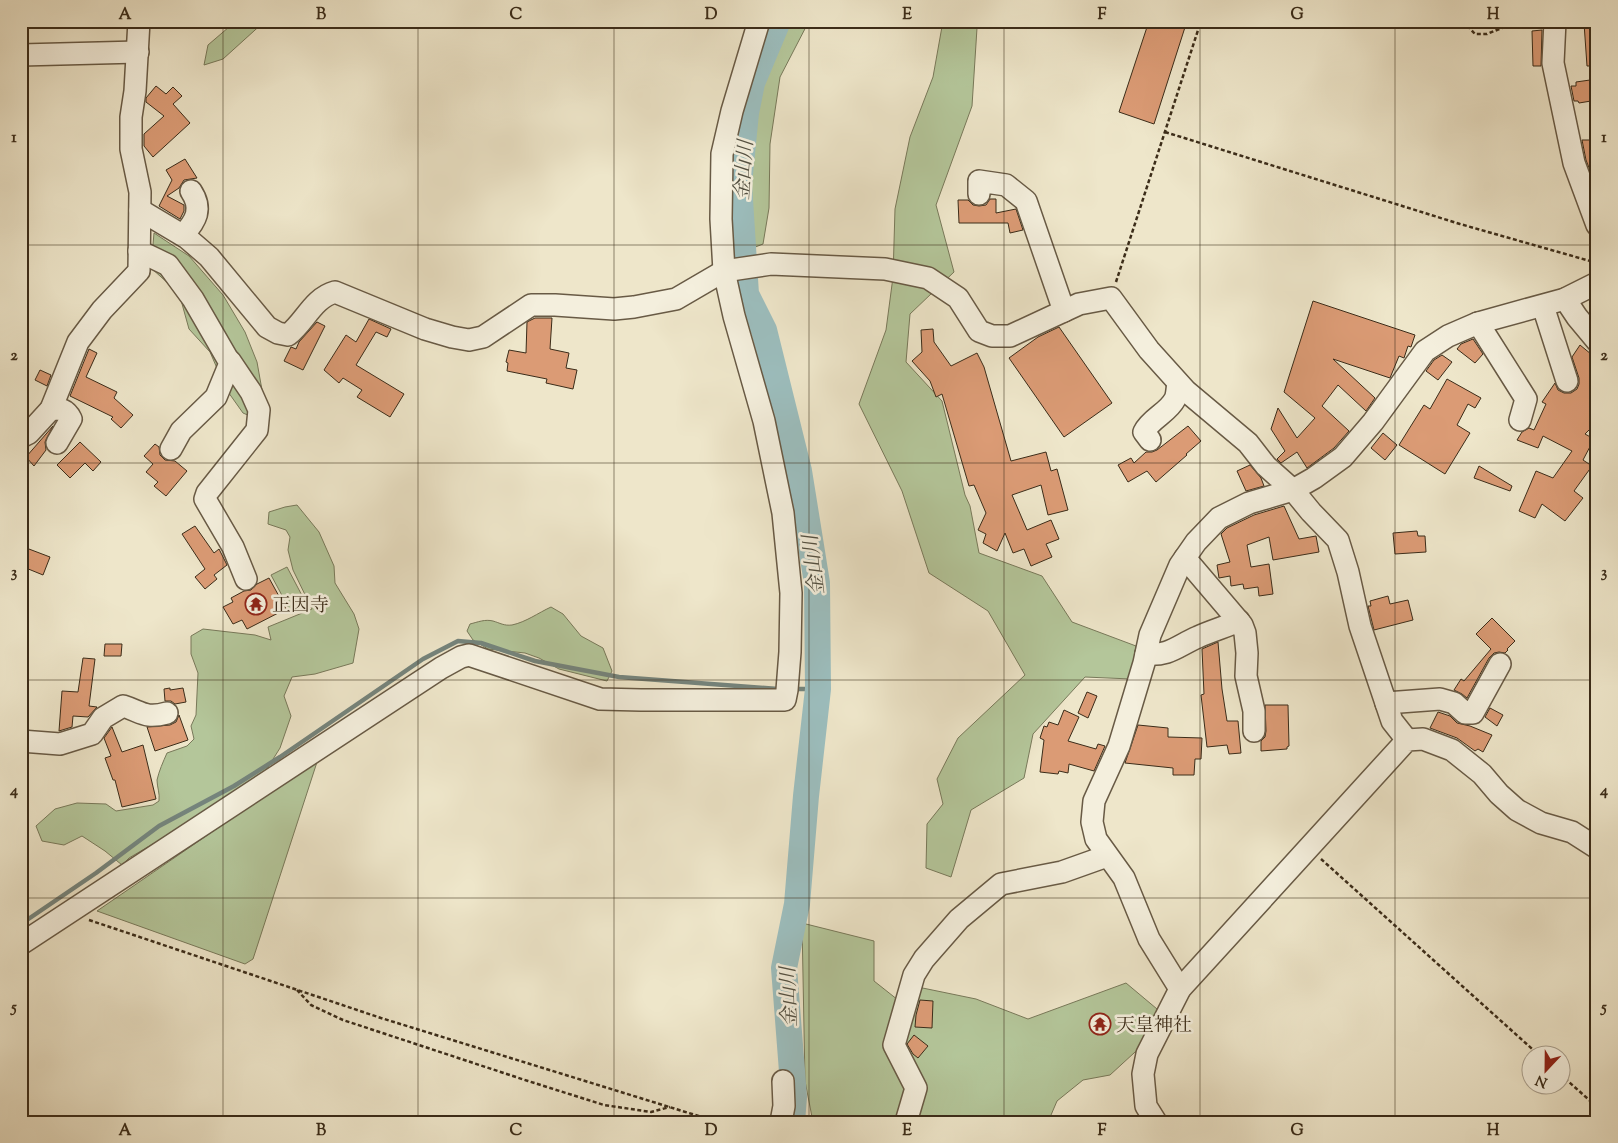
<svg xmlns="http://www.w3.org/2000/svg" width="1618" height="1143" font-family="'Sorts Mill Goudy','Noto Serif JP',serif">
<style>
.green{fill:#b4c69a;stroke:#78795a}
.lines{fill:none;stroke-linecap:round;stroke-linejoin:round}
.stream{stroke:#75847c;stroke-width:4.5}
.river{stroke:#9cbebe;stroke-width:26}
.building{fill:#db9b75;stroke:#3b2c19}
.minor-casing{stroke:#685a45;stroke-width:24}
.path{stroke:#3b2c19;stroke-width:2.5;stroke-dasharray:4 2.5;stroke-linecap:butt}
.minor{stroke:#f4efdd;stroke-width:21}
.grid{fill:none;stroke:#3b2c19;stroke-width:1;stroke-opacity:0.55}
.labels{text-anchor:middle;stroke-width:5;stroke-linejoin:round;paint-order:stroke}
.poi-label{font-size:19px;fill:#3b2c19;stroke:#f4efdd;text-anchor:start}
.water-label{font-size:20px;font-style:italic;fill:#535042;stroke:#f4efdd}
.neatline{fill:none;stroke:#3b2c19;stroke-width:2}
.grid-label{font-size:16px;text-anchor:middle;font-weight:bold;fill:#3b2c19}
</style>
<rect width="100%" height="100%" fill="#eee6ca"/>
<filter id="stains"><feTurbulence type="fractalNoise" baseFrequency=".004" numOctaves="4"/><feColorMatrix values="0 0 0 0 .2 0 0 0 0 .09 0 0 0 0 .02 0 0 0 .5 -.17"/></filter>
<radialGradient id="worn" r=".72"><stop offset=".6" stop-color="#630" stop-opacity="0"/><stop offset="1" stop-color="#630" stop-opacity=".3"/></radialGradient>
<g class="green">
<polygon points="236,21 265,21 223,59 204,65 208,45"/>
<path d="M767,21H809L780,77L770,144L769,208L763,244L735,255C731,208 727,160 738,113C746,82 758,52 767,21Z"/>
<polygon points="943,21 980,21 977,28 972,106 936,205 954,272 910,314 906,362 942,401 965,495 970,506 979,553 1042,576 1072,622 1136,646 1131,679 1085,677 1033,734 1024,778 971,810 951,877 926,868 927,824 943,804 937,779 958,738 1025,675 988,611 929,573 902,491 859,404 886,330 893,277 895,209 910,137 933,77"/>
<polygon points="154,233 189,256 223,295 245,332 257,362 262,390 264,422 243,413 226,389 210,352 189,329 179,293 151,268"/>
<path d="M297,505L319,532L334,566L335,583L354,614L359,629L353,663L315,674L292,677L284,696L291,716L280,748L265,772L180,828L129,858L122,865L105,851L82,836L64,845L42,841L36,826L55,809L77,803L106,804L116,811L153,805L159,801C160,793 157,787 157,780C159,771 163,762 167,753L187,746L194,739L191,726L196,715L198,673L191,654V636L203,629L255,635L271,640L268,627L312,609L293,570L288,550L290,537L286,530L268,524L269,512L285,507Z"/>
<polygon points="287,567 307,605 292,614 271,575"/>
<path d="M551,607L563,614L581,636L603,648L612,671L607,681L559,669L539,658L525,653L488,649L473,640L467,631L470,624C478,622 485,619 493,621C500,623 504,626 512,625C526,622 538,613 551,607Z"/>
<polygon points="318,759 253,959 245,964 97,911"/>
<polygon points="802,923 874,941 874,981 898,1000 908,985 976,999 1028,1019 1126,983 1163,1014 1146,1042 1110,1075 1083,1080 1057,1101 1048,1122 813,1122 805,1081"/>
</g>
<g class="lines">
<g class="stream">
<polyline points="798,689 818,689"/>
<polyline points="21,924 96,873 159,826 234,786 280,757 423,659 458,641 481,643 535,661 619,677 778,689"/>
</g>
<polyline class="river" points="778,21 752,83 746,113 739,184 746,294 764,330 799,471 817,583 818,689 806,796 797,904 784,968 794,1097 792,1122"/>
</g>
<g class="building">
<polygon points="1149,21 1187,21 1154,124 1119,112"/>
<polygon points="1584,23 1597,23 1597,66 1587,66"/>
<polygon points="1542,30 1541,66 1533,66 1532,31"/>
<polygon points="1597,79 1597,100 1579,103 1578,101 1574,101 1571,86 1576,86 1576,82"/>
<polygon points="156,86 166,94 173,87 182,96 173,104 190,123 153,157 144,146 144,134 164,116 146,102 146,98"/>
<polygon points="1582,140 1597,140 1597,188 1586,160"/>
<polygon points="185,159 197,178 184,180 179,188 167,196 184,205 184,211 180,219 159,206 172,180 166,170"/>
<polygon points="990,199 996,199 996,213 1016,209 1023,230 1010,233 1008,223 959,223 958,200 968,200 973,205 979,206 986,205"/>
<polygon points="1313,301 1415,335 1411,347 1408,346 1404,358 1399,356 1390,378 1333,359 1375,398 1366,411 1338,385 1322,406 1349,431 1334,448 1307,468 1297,452 1281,463 1277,459 1285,451 1271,429 1278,408 1297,438 1315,418 1284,392"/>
<polygon points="535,318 552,318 550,349 569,353 566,368 577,370 573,389 546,383 547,379 507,371 508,363 506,362 509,350 526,353 527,322"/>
<polygon points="369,319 391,329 387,337 376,332 356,365 404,394 390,417 357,397 362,390 343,378 339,383 324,370 346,335 356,342"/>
<polygon points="317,322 325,326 303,370 284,361 291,347 296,349 299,342"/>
<polygon points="1059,327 1112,403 1064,437 1009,358 1038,337"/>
<polygon points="933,329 934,342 951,366 977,353 984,367 1011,461 1046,452 1051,471 1057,469 1068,510 1048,515 1041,485 1012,495 1027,530 1051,520 1059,539 1046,544 1052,557 1031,566 1024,549 1013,553 1005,533 997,551 983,543 986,534 978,530 986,513 974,485 969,486 942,394 936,397 930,381 912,361 922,352 921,330"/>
<polygon points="1473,339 1483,354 1475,363 1457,349 1461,344"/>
<polygon points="1580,345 1597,359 1597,422 1585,434 1594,439 1583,460 1592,466 1574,491 1583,498 1565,521 1542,504 1535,518 1519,511 1536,471 1553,478 1572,451 1543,436 1538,448 1517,440 1522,432 1529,428 1534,430 1546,404 1542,402 1555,383 1558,390 1564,393 1571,393 1577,389 1579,384 1579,378 1572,357"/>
<polygon points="89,349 97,353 86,377 117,392 114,398 133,415 121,428 111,419 113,417 70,396"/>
<polygon points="1442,355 1452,362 1438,380 1426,371 1434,360"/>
<polygon points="40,370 51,375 47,386 35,380"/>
<polygon points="1447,379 1481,398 1475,408 1468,404 1457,425 1470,433 1445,474 1399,445 1424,405 1430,409"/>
<polygon points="53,426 45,442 46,450 34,466 26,457"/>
<polygon points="1188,426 1201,441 1186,454 1187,455 1156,482 1147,471 1128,482 1118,465 1131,458 1134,463 1146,452 1152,452 1157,450"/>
<polygon points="1383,433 1397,445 1385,460 1371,448"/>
<polygon points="80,442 101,462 93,471 85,463 70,478 57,465"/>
<polygon points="155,444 159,447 160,455 165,460 175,461 187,471 166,496 154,486 158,482 146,472 153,464 144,456"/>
<polygon points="1250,465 1261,478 1264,486 1246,491 1237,471"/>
<polygon points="1479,466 1512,486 1510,491 1474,478"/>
<polygon points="1284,506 1299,539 1316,536 1319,552 1273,560 1269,537 1247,545 1251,567 1269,564 1273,594 1259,596 1258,587 1244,589 1243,584 1231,586 1230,576 1219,578 1217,565 1230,562 1221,534 1227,528 1254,515"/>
<polygon points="195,526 214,553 219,549 227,565 214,575 217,579 205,589 195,577 205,569 182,534"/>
<polygon points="1417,531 1418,536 1425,536 1426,552 1395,554 1393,533"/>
<polygon points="21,546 50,557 43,575 21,566"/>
<polygon points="269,578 286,609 247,629 242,620 233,624 223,607 233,602 231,598 244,591 251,590 257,584"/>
<polygon points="1388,596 1390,604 1408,600 1413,620 1374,630 1368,606 1371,606 1370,601"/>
<polygon points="1492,618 1515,641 1507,649 1508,650 1505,653 1499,652 1494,653 1489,658 1467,698 1462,694 1454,690 1461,679 1464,681 1491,649 1476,634"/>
<polygon points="1218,642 1222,689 1227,721 1238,721 1241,753 1229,754 1227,745 1207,747 1201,695 1204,694 1202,649"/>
<polygon points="105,644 122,644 121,656 104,656"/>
<polygon points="83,658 95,659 89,706 97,707 88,717 73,716 72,727 59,731 62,691 78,692"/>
<polygon points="170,688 170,690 183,688 186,702 175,704 171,701 165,701 164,689"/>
<polygon points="1087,692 1097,696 1088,718 1078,713"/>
<polygon points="1265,705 1288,705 1289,746 1287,747 1287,749 1261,751 1261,741 1265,737 1266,731"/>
<polygon points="1490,708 1503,715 1497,726 1485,717"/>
<polygon points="1064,710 1079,717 1068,741 1096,749 1098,744 1105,746 1094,771 1069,764 1068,773 1059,771 1058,774 1040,772 1044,740 1040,738 1044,726 1047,727 1049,722 1058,725"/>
<polygon points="1438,712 1450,716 1457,723 1470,726 1492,735 1483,752 1478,749 1475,751 1457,738 1430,728"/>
<polygon points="179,715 188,740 155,751 147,727 170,725 176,722"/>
<polygon points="1138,725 1168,728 1168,737 1202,738 1201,759 1195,759 1194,775 1173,775 1173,768 1125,763"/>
<polygon points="112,727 122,752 143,745 156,799 122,807 115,780 113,780 105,758 111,756 104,738"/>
<polygon points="920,1000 933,1001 932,1028 915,1027 916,1015"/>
<polygon points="914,1035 928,1046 918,1058 913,1054 907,1044"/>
</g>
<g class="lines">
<g class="minor-casing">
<g id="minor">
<polyline points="1555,21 1553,63 1574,163 1597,225"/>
<polyline points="21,55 138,52"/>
<polyline points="979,194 979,181 1006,185 1026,201 1064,311"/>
<path d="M140,210L187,238L209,257L267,327L278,333L288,335C305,322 313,298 335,292L425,329L452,337L469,340L483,337L531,305H555L614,309L634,307L676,299L724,271L771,264L885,269L928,278L958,298L979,331L992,336H1010L1079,304L1111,298L1149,350L1186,391L1248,443L1266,466L1293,490L1311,512L1338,540L1348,572L1360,626L1392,721L1407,740"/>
<path d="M183,235C196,221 203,209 191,191"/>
<polyline points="139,251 168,265 193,299 230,363 216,397 181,431 171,449"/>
<polyline points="1565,299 1577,317 1597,341"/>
<polyline points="1543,306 1567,381"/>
<polyline points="1478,323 1526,399 1520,420"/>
<polyline points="230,361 251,392 259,410 257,430 207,493 205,499 233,547 246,579"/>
<path d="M51,409C61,409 66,409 71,419L57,443"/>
<polyline points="21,437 29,433 51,409 78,342 102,310 139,271 140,192 131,149 131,117 135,91 139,21"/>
<path d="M1150,440L1144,432C1151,418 1168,413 1175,399C1177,395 1177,388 1178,383"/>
<polyline points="1185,558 1242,625 1245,633 1247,653 1246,676 1254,711 1254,731"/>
<path d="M1146,654C1170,656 1177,646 1198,637C1211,631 1225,627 1239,621"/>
<polyline points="1386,703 1440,699 1454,703 1465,713 1473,713 1500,664"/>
<path d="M21,741L60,744L92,734L103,718L123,706C142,712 145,719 167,713"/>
<polyline points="21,944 441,668 461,657 469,655 600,699 641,700 785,700 787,690 790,652 791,593 783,513 764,421 734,316 724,271 721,219 722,154 732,111 759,21"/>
<polyline points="1180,989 1149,939 1124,878 1096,839 1092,822 1094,801 1119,746 1144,663 1150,635 1180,565 1196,542 1219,518 1249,503 1293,490 1314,478 1343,457 1373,422 1425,351 1448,336 1478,323 1565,299 1597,283"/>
<polyline points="781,1122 784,1106 783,1081"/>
<polyline points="906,1122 916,1088 894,1045 914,975 924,959 959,919 1001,884 1062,872 1107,856"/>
<polyline points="1156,1122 1146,1106 1143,1074 1147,1054 1180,989 1407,740 1423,739 1452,750 1482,774 1499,794 1517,810 1541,823 1572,832 1597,848"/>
</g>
</g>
<g class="path">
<polyline points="1463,21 1475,34 1487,34 1514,23 1531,21"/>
<polyline points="1165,132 1460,224 1597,263"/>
<polyline points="1116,282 1201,21"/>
<polyline points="1321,859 1540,1056"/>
<polyline points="1593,865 1597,886"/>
<polyline points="89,920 381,1018 718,1122"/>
<polyline points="297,990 311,1005 343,1020 528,1081 604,1105 651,1112 670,1107"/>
<polyline points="1560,1074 1597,1107"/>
</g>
<use href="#minor" class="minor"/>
</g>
<path class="grid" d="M223,21V1122M418,21V1122M614,21V1122M809,21V1122M1004,21V1122M1200,21V1122M1395,21V1122M21,245H1597M21,463H1597M21,680H1597M21,898H1597"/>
<defs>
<g id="temple-ring" transform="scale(1.125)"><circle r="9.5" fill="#f4efdd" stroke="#8f2418" stroke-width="1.5"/><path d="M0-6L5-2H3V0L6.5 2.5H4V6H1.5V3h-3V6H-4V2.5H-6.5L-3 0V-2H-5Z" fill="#8f2418"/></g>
</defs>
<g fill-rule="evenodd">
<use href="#temple-ring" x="256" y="604"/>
<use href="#temple-ring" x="1100" y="1024"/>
</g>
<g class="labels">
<g class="poi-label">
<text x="272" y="611">正因寺</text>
<text x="1116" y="1031">天皇神社</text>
</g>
<g class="water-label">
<text transform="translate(743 170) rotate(-86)" y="7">金山川</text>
<text transform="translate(813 565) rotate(-97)" y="7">金山川</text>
<text transform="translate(788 997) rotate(-92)" y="7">金山川</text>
</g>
</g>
<rect width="1618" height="1143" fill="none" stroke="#eee6ca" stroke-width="55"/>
<g transform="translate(1546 1070) rotate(202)"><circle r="24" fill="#f4efdd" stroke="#aaa18f"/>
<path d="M0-4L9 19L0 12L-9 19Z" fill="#8f2418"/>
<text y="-8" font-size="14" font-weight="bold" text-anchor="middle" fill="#3b2c19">N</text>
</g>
<rect x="28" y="28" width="1562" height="1088" class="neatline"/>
<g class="grid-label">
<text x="125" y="19">A</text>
<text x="321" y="19">B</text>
<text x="516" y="19">C</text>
<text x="711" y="19">D</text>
<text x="907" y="19">E</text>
<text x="1102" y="19">F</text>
<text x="1297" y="19">G</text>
<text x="1493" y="19">H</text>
<text x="14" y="142">1</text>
<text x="1604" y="142">1</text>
<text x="14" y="360">2</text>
<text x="1604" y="360">2</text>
<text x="14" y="577">3</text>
<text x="1604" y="577">3</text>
<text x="14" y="795">4</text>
<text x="1604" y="795">4</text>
<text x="14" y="1012">5</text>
<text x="1604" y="1012">5</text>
<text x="125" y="1135">A</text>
<text x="321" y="1135">B</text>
<text x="516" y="1135">C</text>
<text x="711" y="1135">D</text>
<text x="907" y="1135">E</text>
<text x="1102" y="1135">F</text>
<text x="1297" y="1135">G</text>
<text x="1493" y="1135">H</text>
</g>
<rect width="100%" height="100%" filter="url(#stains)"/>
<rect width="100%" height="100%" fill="url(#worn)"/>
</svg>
